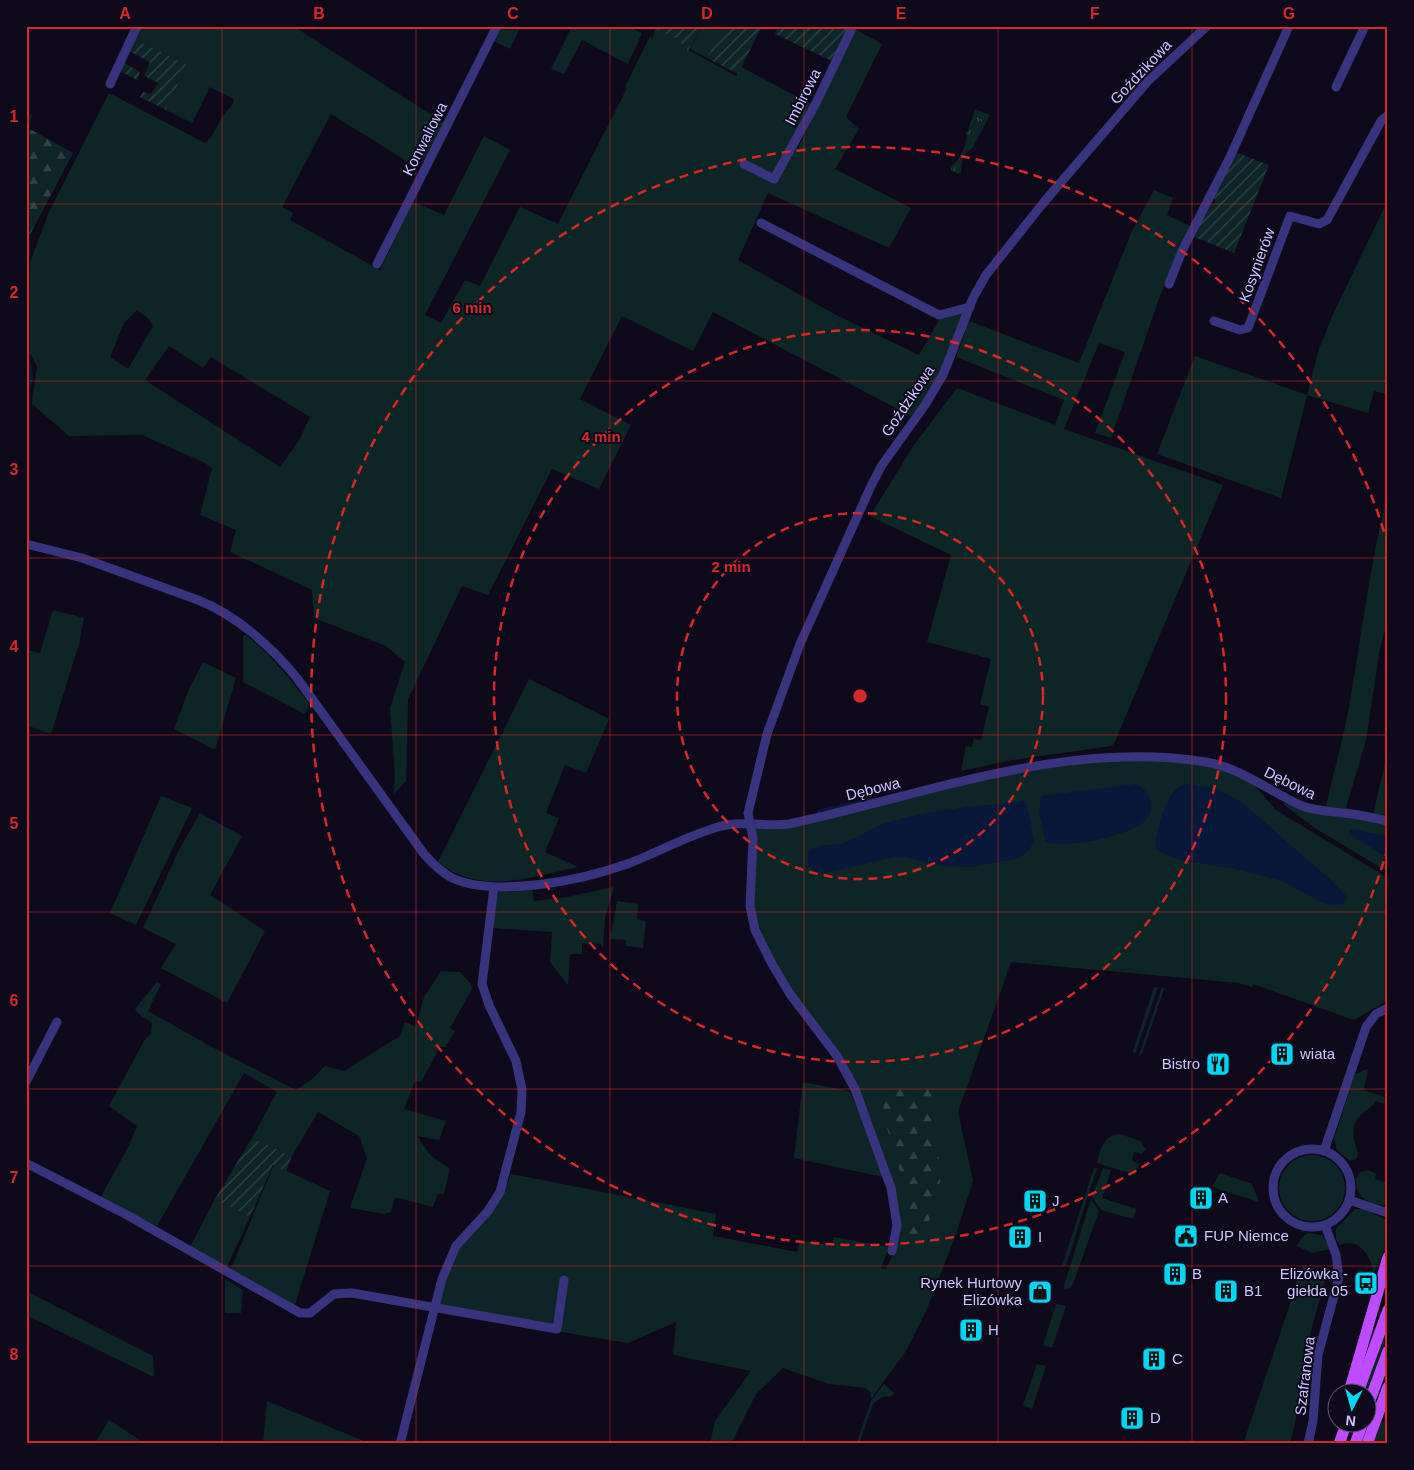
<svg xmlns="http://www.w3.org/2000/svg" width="1414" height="1470" font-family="Helvetica,sans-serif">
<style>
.grass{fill:#0d2625;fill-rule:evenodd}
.forest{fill:url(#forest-firs)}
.park{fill:url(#park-tufts)}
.garden{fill:url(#garden-furrows)}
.water{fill:#071839}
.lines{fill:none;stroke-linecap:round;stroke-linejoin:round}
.stream{stroke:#071839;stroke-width:2.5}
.minor{stroke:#37337d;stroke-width:9}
.major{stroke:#be4cff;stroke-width:11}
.grid{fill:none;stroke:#d62828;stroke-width:1;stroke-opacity:0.55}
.ring{fill:none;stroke:#d62828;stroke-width:2.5;stroke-dasharray:9 6}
.labels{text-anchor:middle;stroke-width:4;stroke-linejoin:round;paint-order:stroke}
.street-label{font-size:15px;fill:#cdc5ff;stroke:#0e0a1c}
.poi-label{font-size:15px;fill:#cdc5ff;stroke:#0e0a1c;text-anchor:start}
.centre{fill:#d62828;stroke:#0e0a1c;stroke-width:2.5}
.ring-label{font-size:15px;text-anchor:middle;font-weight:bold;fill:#d62828;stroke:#0e0a1c;stroke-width:4;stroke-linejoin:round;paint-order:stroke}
.neatline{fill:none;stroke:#d62828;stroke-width:2}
.grid-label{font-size:16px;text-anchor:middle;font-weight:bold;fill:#d62828}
</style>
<defs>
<pattern id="forest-firs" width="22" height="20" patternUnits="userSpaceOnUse" patternTransform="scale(1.25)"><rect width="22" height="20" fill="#0d2625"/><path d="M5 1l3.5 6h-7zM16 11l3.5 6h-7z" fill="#2f4446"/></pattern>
<pattern id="park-tufts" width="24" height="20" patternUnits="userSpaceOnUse" patternTransform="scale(1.25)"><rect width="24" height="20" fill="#0d2625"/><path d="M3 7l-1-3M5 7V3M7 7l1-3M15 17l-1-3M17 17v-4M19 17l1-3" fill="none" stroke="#2f4446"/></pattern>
<pattern id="garden-furrows" width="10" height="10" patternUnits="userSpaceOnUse" patternTransform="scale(1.25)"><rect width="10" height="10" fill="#0d2625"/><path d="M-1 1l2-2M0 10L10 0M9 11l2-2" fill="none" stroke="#2f4446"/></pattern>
</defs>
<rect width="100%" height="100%" fill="#0e0a1c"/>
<g class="grass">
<path d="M140,26H293L444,123L424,159L418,165H413L331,114L282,207L293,213L290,220L380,270L413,202L444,215L484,136L510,150L425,315L441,323L465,280L480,286L520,207L558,224L627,88L625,87L650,36L652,38L656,29L677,39L686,49L736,76L741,67L811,104L792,145L798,148L855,29L882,44L846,117L859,129L835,169L911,208L889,248L768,193L738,260L834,314L919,355L941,317L964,311L945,364L913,417L713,312L693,351L622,316L580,399L631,425L599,489L552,469L488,595L462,586L408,699L406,781L394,794L395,773L390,708L405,662L386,646L314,618L312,590L230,552L236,530L200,515L212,468L203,462L142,435L69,436L32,404L37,366L26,347V273L49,212L109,93L205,143C215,135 216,126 223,116C227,109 233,108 234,99L210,87L192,123L166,110L187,65L135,39ZM137,310L148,318L153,326L128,369L110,357L124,323ZM169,346L203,368L211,357L310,417L298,442L280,467L145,380Z"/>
<polygon points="501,26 521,26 510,49 493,41"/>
<polygon points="572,26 627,26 642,33 628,64 582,40 564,74 551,69"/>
<polygon points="702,26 724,26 707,58 690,49"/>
<polygon points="975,109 990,115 973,147 983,119 977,116 973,126 968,130"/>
<polygon points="1154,190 1173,198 1167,215 1191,226 1161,293 1111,438 1095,433 1125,352 1099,343 1064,429 1223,485 1114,744 1111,746 1012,760 961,771 966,746 972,747 974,739 981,740 989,707 980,704 991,659 927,642 951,555 870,516 914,445 957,388 1055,425 1064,400 956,357 969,321 1079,363 1132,231"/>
<polygon points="1388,200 1388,394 1374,391 1368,413 1307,395 1281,498 1157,454 1195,356 1307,395 1319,349 1334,312"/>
<path d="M1388,494V620L1380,648L1366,740L1346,808L1373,815L1388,751V872L1315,828L1284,805V803L1312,813L1326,806C1335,767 1346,729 1352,690C1363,624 1371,558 1388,494Z"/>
<polygon points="53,610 84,618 79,644 51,734 26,725 26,650 40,653"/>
<path d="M246,635C271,655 290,678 309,704L305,714L243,682V636Z"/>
<polygon points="203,662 236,678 215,750 174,729 189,689"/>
<path d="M529,679L609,719L586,773L565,765L546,813L559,818L545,852L578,867C530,877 481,896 438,862Z"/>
<path d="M1140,756L1217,768L1238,774L1255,786L1276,810L1388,878V1000L1354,1020L1253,984L1252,987L1239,983L1011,962L958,1112L973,1181L956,1234L927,1309L906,1351L871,1399L870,1392L866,1388L829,1384L783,1368L756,1394L731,1444H710L715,1421L751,1371L673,1355L676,1322L628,1343L437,1311C442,1292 445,1269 456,1252C475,1223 498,1210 511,1174L716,1214L713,1236L797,1252L800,1240L832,1246L834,1237L889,1247L881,1268L886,1269L898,1244L900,1219L855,1089L790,994L753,922L751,863L756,827L1013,772Z"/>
<polygon points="161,796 192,808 136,925 110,913"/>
<polygon points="200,813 242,836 210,895 265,931 227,1003 161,968 176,944 143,928 179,850"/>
<polygon points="614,887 605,918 603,949 601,944 582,943 582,954 570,954 568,985 550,962 552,932 493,928 497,898 499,892 532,890 534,901 567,897"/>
<polygon points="617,901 638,904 637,919 646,921 643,948 626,946 626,940 610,939"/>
<path d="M441,971L460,972L471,984L472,989L450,1028L455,1031L445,1047H440L421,1082L415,1081L404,1109L446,1121L439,1140L417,1136L430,1155L450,1169L444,1194H438L433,1207L395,1197L391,1212L384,1214L350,1208L367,1158L359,1136L318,1112L292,1156L252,1138L277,1092L244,1073L157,1226L101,1197C113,1173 128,1151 137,1126L109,1106L144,1041L151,1033L152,1023L140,1015L135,1009L157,982L161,984L148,1011L212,1047L296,1090L312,1079L325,1066L344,1071L400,1036L405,1022L416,1027L424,997Z"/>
<polygon points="1154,987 1158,987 1135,1054 1133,1051"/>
<polygon points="1162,987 1164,989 1142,1054 1139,1055"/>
<path d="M1368,1069L1364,1090L1388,1098V1105L1375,1101C1373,1107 1369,1108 1364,1112C1349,1124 1353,1137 1358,1153L1356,1159L1350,1161L1337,1150L1334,1139L1355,1074Z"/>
<polygon points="803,1082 849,1091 861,1114 883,1177 794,1158"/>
<path d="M1120,1134L1140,1141L1146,1149L1142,1154L1134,1152L1132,1161L1139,1164L1135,1175L1097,1163C1101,1149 1103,1135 1120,1134Z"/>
<circle cx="1312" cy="1188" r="33"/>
<polygon points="274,1165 330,1191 294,1308 230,1271"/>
<polygon points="1094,1168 1097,1168 1066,1265 1062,1266"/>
<polygon points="1103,1168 1111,1170 1102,1198 1136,1209 1133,1219 1101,1210 1092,1197"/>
<path d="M1369,1170L1376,1174L1375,1179L1388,1184V1206C1369,1203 1356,1200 1356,1179L1360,1172Z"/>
<polygon points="1220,1173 1252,1184 1259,1202 1212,1187"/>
<polygon points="215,1199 250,1217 226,1269 190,1247"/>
<polygon points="1091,1199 1099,1211 1073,1284 1070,1288 1063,1289"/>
<path d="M1355,1209H1364L1388,1221V1242L1374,1272C1369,1254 1360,1238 1339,1245L1336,1238V1229Z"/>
<polygon points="1309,1233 1322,1235 1330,1249 1312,1253 1297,1246 1302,1237"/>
<polygon points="1303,1265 1318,1270 1326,1277 1305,1353 1300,1401 1290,1444 1243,1444"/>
<polygon points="225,1279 243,1290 241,1313 225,1313"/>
<polygon points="26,1291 153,1356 154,1377 26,1315"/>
<polygon points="1056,1304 1066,1306 1052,1348 1043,1345"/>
<polygon points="1388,1325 1388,1336 1367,1394 1363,1392"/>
<polygon points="1037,1364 1046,1366 1032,1409 1023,1405"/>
<polygon points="884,1384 894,1393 892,1396 882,1397 873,1404 859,1444 856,1444 871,1401"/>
<polygon points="267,1401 371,1444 263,1444"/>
<polygon points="1388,1418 1388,1444 1372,1444 1378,1424"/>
<polygon points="109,1420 146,1444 97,1444 95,1443"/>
</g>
<g class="forest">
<polygon points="26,113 32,115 28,128 73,153 26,242"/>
<polygon points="917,1085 934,1089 940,1182 926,1230 906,1244 910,1205 884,1118 883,1089"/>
</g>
<path class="park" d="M977,116L983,120L973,147L965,154L962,161L961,172L958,174L951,170L952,166C960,159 968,144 966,133L973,126Z"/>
<g class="garden">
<polygon points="657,26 702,26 688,51 677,39 656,29"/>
<polygon points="724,26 762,26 738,74 707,58"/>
<polygon points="778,26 848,27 832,61 775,34"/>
<polygon points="135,39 187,65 166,110 140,97 143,92 151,94 158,83 144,76 150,62 129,51"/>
<polygon points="124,63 140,72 137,80 120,71"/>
<polygon points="1235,152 1269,165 1234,253 1192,236 1208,204 1215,204 1214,195"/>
<polygon points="252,1138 292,1156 286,1171 273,1165 250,1217 215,1199"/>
</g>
<g class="water">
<path d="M26,354C33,364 37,385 26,393Z"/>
<path d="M1136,784C1145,789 1150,794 1151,804C1151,809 1150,816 1147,819C1134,835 1062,851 1045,841L1039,812L1041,796Z"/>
<path d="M1185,784L1215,788L1240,801L1331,880L1347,897L1344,904L1330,905L1323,903L1282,881L1235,869L1179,860L1160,852L1155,847C1157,829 1166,789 1185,784Z"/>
<path d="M1019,801H1026L1034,840L1029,851L1016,859L971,867L944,866L899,856L826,873L814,871L808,863V853C818,841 831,847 844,843C858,838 871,828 886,823C928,809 976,807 1019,801Z"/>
<polygon points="1349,829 1388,836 1388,858 1349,834"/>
</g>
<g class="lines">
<polyline class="stream" points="818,811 872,799"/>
<g class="minor">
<polyline points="110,84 137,26"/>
<polyline points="1336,87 1365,26"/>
<polyline points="744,164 774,179 816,103 853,26"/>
<polyline points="761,223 939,315 970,307"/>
<polyline points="377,264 497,26"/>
<polyline points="1169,284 1182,251 1230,157 1289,26"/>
<polyline points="1214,321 1240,330 1248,328 1290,216 1319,224 1327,220 1381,121 1388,115"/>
<path d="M26,544L82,558L198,600C236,615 271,646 297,678L424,854C432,863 441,872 452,878C496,898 583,880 627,864C657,853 686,836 718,827C741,820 765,827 789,824C924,795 1067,739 1206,762C1242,768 1270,792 1302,806C1316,811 1329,811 1343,813C1358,814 1373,818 1388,821"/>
<polyline points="26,1082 57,1022"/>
<circle cx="1312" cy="1188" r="39"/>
<polyline points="1324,1151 1366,1027 1376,1014 1388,1008"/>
<polyline points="26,1163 127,1215 300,1313 310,1313 334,1294 352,1293 557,1329 564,1280"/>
<polyline points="1349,1200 1388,1213"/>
<polyline points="892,1251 897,1225 891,1188 855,1089 837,1056 790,994 772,964 755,930 750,906 753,839 748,813 767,734 800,644 871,486 882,465 925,405 943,375 973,298 986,275 1044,202 1148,81 1207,26"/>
<polyline points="400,1444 442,1279 456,1246 488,1211 500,1192 521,1112 522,1090 516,1061 489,1005 482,984 494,887"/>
<polyline points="1308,1444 1313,1421 1318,1355 1339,1277 1336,1255 1325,1225"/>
</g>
<g class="major">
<polyline points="1349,1392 1388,1257"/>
<polyline points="1358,1392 1388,1310"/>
<polyline points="1366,1411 1388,1351"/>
<polyline points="1339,1444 1347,1422"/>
<polyline points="1355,1444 1363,1422"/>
<polyline points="1367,1444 1388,1387"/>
</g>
</g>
<path class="grid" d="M222,26V1444M416,26V1444M610,26V1444M804,26V1444M998,26V1444M1192,26V1444M26,204H1388M26,381H1388M26,558H1388M26,735H1388M26,912H1388M26,1089H1388M26,1266H1388"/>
<g class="ring">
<circle cx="860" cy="696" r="183"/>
<circle cx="860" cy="696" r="366"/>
<path d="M1388 847A549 549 0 1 1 1388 545"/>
</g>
<defs>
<g id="building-square" transform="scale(1.25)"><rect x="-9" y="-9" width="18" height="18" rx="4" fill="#00d6f0" stroke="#0e0a1c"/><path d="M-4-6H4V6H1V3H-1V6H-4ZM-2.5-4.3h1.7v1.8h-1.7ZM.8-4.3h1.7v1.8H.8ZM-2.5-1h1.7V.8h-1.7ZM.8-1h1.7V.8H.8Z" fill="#111"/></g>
<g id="restaurant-square" transform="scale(1.25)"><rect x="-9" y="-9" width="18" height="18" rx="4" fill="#00d6f0" stroke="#0e0a1c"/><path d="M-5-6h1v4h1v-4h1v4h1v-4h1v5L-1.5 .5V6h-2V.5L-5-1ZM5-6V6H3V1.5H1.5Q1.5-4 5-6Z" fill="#111"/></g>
<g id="civic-square" transform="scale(1.25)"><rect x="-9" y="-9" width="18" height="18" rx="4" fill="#00d6f0" stroke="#0e0a1c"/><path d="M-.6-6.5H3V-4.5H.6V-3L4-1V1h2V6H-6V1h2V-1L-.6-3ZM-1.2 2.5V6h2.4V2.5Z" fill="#111"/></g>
<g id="bus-square" transform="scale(1.25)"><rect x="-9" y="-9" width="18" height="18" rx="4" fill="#00d6f0" stroke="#0e0a1c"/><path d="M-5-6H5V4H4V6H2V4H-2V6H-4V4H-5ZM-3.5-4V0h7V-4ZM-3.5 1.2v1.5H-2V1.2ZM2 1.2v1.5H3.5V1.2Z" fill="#111"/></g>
<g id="shop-square" transform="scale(1.25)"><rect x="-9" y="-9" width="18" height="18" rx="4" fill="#00d6f0" stroke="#0e0a1c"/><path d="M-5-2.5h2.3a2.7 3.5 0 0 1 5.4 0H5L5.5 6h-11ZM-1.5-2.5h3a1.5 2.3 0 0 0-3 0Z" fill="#111"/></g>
</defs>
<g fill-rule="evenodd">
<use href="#building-square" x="1282" y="1054"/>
<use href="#restaurant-square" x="1218" y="1064"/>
<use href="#building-square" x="1201" y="1198"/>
<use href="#building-square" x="1035" y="1201"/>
<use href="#civic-square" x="1186" y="1236"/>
<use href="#building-square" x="1020" y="1237"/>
<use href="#building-square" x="1175" y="1274"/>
<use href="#bus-square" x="1366" y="1283"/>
<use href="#building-square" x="1226" y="1291"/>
<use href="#shop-square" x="1040" y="1292"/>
<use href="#building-square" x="971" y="1330"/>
<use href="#building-square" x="1154" y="1359"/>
<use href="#building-square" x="1132" y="1418"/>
</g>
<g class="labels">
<g class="street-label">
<text transform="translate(1141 72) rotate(-47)" y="5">Goździkowa</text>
<text transform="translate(803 97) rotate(-63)" y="5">Imbirowa</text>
<text transform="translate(425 139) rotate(-63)" y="5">Konwaliowa</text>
<text transform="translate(1257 265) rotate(-70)" y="5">Kosynierów</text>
<text transform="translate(908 401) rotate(-56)" y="5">Goździkowa</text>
<text transform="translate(1290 783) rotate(26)" y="5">Dębowa</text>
<text transform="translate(873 789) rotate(-14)" y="5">Dębowa</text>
<text transform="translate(1305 1376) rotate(-83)" y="5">Szafranowa</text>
</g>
<g class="poi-label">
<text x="1300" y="1059">wiata</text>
<text x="1200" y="1069" text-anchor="end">Bistro</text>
<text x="1218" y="1203">A</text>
<text x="1052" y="1206">J</text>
<text x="1204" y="1241">FUP Niemce</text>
<text x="1038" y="1242">I</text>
<text x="1192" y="1279">B</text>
<text x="1348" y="1279" text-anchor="end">Elizówka -<tspan x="1348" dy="17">giełda 05</tspan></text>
<text x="1022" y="1288" text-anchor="end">Rynek Hurtowy<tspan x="1022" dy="17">Elizówka</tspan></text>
<text x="1244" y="1296">B1</text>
<text x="988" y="1335">H</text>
<text x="1172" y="1364">C</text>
<text x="1150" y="1423">D</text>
</g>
</g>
<circle cx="860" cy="696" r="8" class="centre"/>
<g class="ring-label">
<text x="472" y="313">6 min</text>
<text x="601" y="442">4 min</text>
<text x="731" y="572">2 min</text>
</g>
<rect width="1414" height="1470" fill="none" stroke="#0e0a1c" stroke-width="55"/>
<g transform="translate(1352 1408) rotate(186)"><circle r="24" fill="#0e0a1c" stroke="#5a5577"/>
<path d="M0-4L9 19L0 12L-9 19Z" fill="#00d6f0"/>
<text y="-8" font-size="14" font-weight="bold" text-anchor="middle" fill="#cdc5ff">N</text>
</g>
<rect x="28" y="28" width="1358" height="1414" class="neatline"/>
<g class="grid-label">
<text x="125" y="19">A</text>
<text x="319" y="19">B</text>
<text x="513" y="19">C</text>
<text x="707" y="19">D</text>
<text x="901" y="19">E</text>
<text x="1095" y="19">F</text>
<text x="1289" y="19">G</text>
<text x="14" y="122">1</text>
<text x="14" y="298">2</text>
<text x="14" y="475">3</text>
<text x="14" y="652">4</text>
<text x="14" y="829">5</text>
<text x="14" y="1006">6</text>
<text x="14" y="1183">7</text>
<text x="14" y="1360">8</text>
</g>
</svg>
